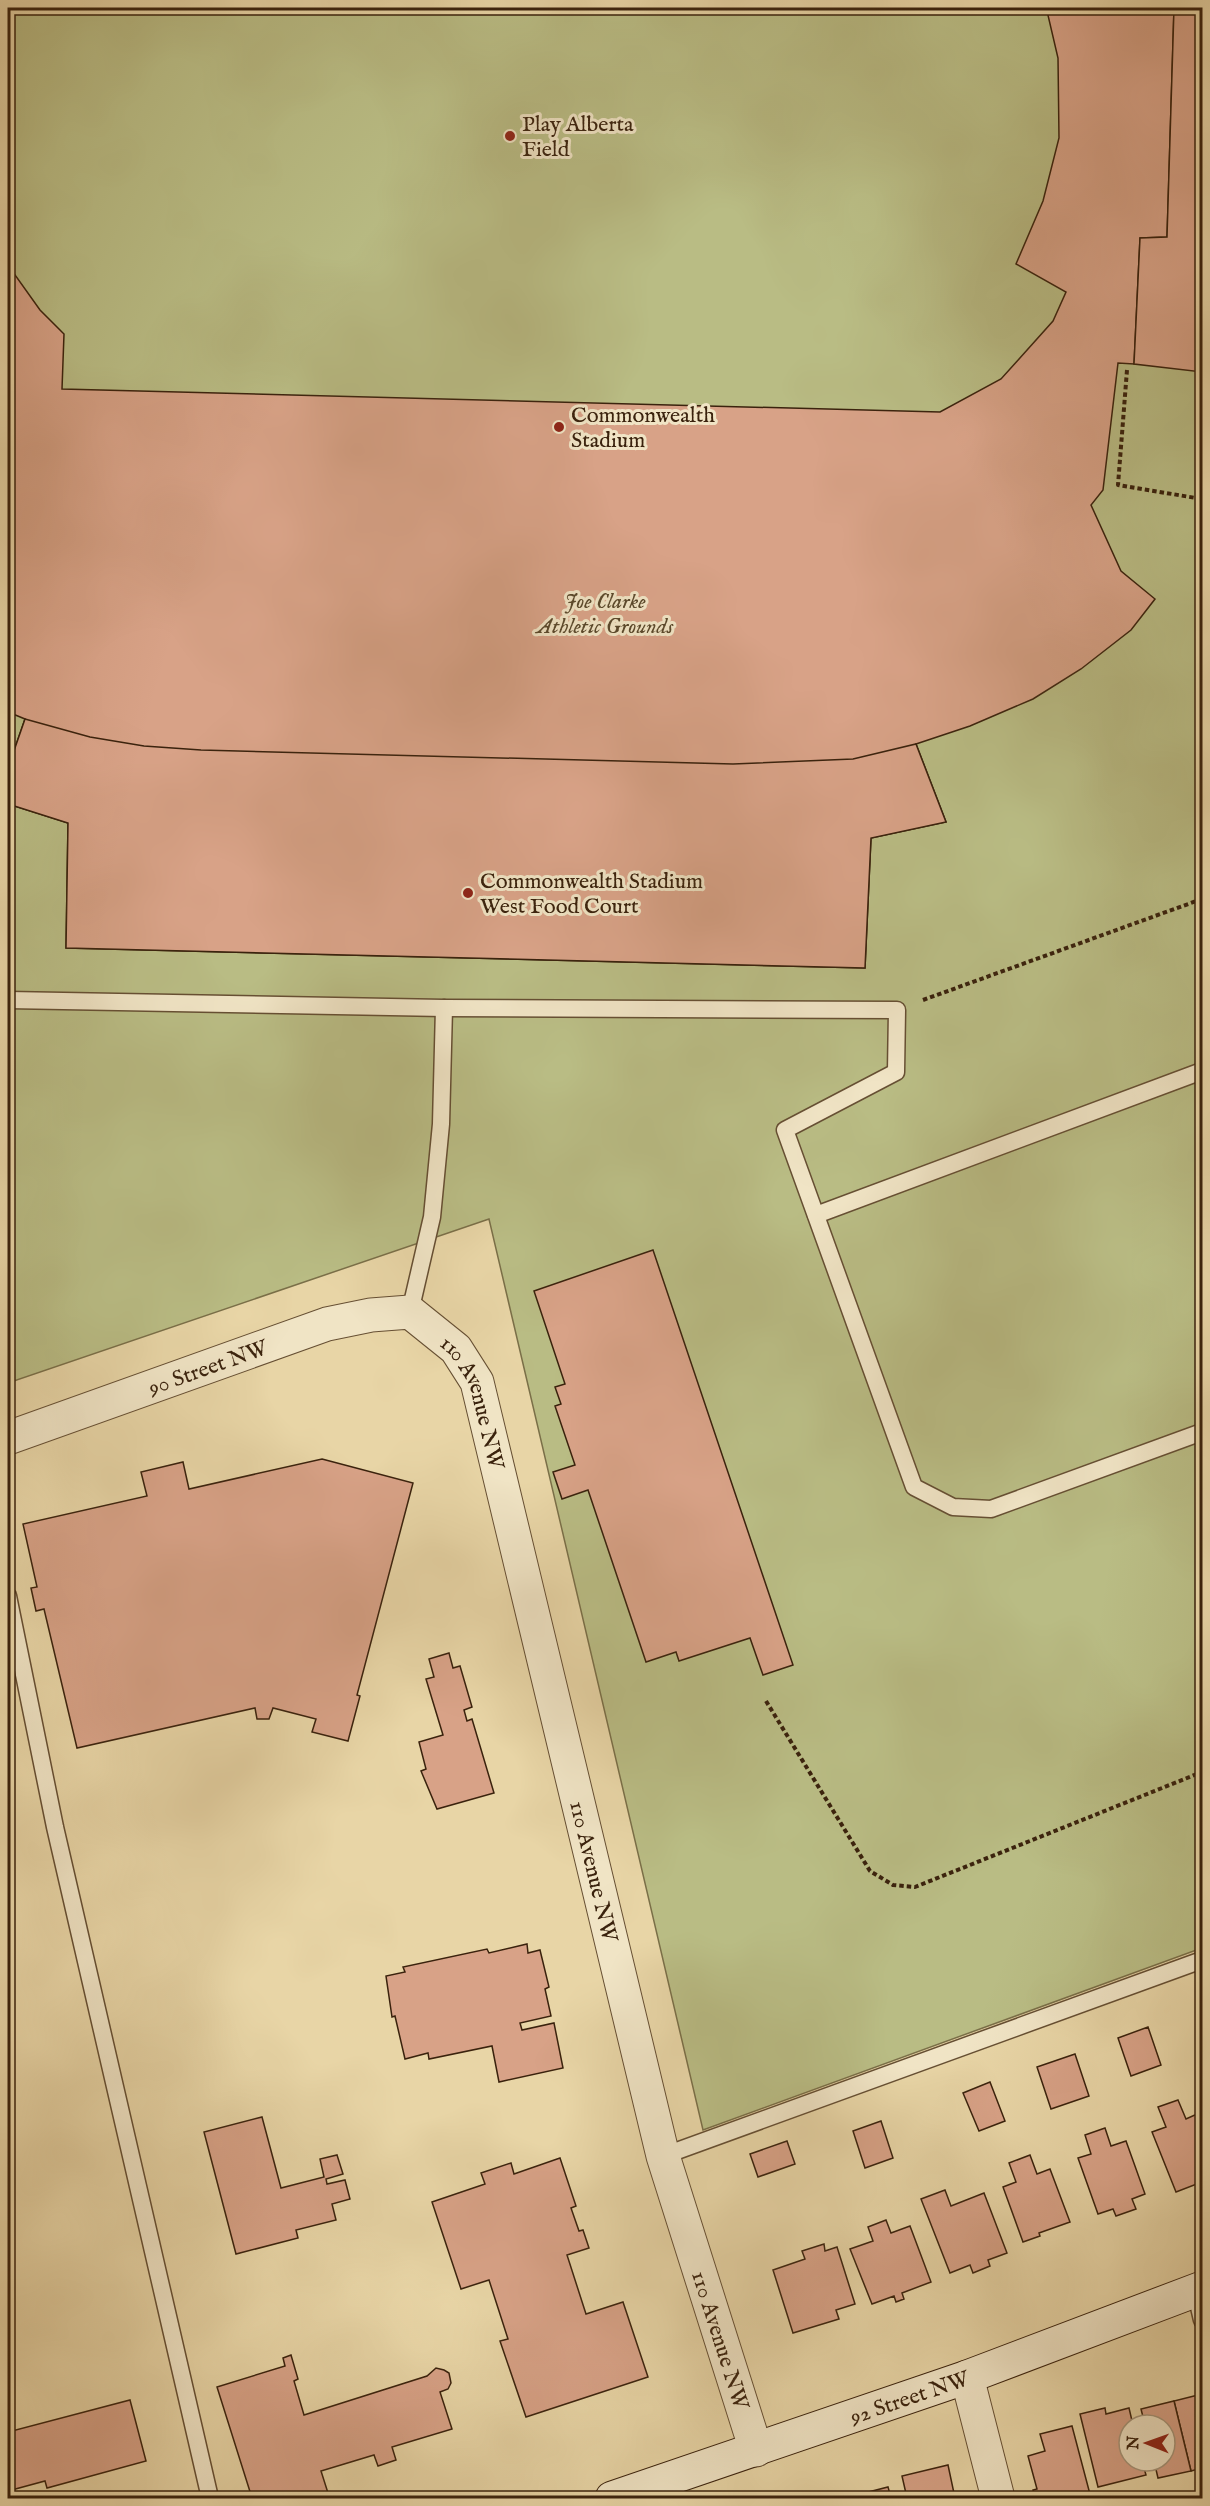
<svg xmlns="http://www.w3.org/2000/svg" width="1210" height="2506" font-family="'IM FELL English',serif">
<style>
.green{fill:#b9bc84;stroke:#7a6f48;stroke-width:1.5}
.building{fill:#d8a287;stroke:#3a220d;stroke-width:1.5}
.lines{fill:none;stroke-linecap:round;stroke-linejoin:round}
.lane-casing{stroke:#664f33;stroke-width:19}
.street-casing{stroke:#664f33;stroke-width:35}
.secondary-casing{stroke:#3a220d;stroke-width:35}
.path{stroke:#3a220d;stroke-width:4;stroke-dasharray:4.5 3;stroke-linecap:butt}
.lane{stroke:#f0e4c5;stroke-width:16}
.street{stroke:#f0e4c5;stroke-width:33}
.secondary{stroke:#f0e4c5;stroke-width:33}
.poi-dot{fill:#8f2418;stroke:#f0e4c5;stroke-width:2}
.labels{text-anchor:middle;stroke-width:6;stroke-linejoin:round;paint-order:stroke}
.poi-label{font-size:22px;fill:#3a220d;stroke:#f0e4c5;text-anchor:start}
.park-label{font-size:22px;font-style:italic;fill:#5a482b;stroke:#f0e4c5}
.street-label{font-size:22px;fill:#3a220d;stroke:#f0e4c5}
</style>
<rect width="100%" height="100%" fill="#e8d5a6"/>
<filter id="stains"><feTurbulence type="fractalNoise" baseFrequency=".00333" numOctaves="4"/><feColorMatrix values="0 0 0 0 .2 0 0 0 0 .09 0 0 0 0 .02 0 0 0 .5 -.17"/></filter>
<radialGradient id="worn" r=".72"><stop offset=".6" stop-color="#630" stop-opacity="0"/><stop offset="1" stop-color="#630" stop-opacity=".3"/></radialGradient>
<polygon class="green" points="8,8 1202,8 1202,1948 703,2130 489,1219 8,1383"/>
<g class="building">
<polygon points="1055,8 1174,8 1167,237 1140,238 1134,364 1118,363 1103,490 1091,505 1121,571 1155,599 1131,630 1081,669 1033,699 970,726 916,744 946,822 871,838 865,968 66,948 68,823 8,804 8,768 25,719 8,712 8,265 40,310 64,334 62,389 940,412 1001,379 1053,321 1066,292 1016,264 1043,201 1059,138 1058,58 1047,11"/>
<polygon points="1174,8 1202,8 1202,372 1134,364 1140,238 1167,237"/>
<polygon points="25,719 90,737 144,746 201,750 733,764 853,759 916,744 946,822 871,838 865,968 66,948 68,823 8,804 8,768"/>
<polygon points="653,1250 793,1665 763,1675 750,1638 679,1661 676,1652 646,1662 588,1490 562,1499 553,1472 575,1465 555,1406 561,1404 555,1387 565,1384 534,1291"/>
<polygon points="322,1459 413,1483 357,1695 360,1696 348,1741 312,1732 316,1719 273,1708 269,1719 257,1719 255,1708 77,1748 44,1609 36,1611 31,1588 37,1587 23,1524 147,1496 141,1472 183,1462 189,1489"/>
<polygon points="449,1653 453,1668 460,1666 472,1707 464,1710 467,1721 472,1719 494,1793 437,1809 421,1771 426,1769 419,1742 443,1735 426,1679 434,1677 429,1659"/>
<polygon points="527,1944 528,1953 540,1950 549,1987 545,1989 551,2016 520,2023 522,2030 554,2023 563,2068 499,2082 492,2046 429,2059 428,2053 405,2059 395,2016 392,2017 386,1976 405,1972 403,1967 487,1949 489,1953"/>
<polygon points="1148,2027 1161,2065 1131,2076 1118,2038"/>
<polygon points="1075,2054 1089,2096 1051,2109 1037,2067"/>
<polygon points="990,2082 1005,2121 979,2131 963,2093"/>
<polygon points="1178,2100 1186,2119 1197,2114 1202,2129 1202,2182 1176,2192 1152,2132 1166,2127 1158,2107"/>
<polygon points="262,2117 281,2188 324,2177 320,2159 337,2155 343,2174 326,2179 327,2184 345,2180 350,2199 332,2204 336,2220 296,2230 298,2238 236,2254 204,2132"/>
<polygon points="881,2121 893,2158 865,2168 853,2131"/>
<polygon points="1105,2128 1111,2146 1126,2141 1145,2194 1132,2199 1136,2209 1116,2216 1113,2209 1098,2214 1078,2158 1091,2154 1085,2135"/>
<polygon points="787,2141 795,2164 758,2177 750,2154"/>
<polygon points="1030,2155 1037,2174 1050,2169 1070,2222 1039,2233 1040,2236 1023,2242 1003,2187 1016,2182 1009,2163"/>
<polygon points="560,2158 576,2206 571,2208 579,2231 583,2230 589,2248 567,2255 586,2314 623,2302 648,2377 526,2417 500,2341 508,2339 489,2280 461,2289 432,2202 485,2184 481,2173 511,2163 514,2174"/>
<polygon points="945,2190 951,2206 984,2193 1007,2253 988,2260 990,2266 973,2273 970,2265 950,2273 921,2199"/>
<polygon points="886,2220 891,2233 910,2226 931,2282 902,2293 904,2299 896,2302 894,2296 872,2304 850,2249 873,2241 868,2227"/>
<polygon points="824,2244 825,2251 837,2247 855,2304 836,2310 839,2319 793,2333 773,2270 805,2259 802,2251"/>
<polygon points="291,2355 298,2379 294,2381 304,2415 427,2376 436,2368 444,2370 449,2373 451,2383 448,2389 440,2392 452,2429 392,2447 396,2460 378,2466 374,2455 321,2471 328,2493 309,2498 252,2498 217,2387 285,2366 283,2358"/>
<polygon points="1202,2394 1202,2468 1191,2471 1174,2401"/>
<polygon points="130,2400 146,2461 47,2488 45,2481 8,2491 8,2432"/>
<polygon points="1174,2401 1191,2471 1158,2478 1154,2461 1165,2461 1165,2425 1145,2425 1141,2409"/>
<polygon points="1105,2408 1106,2414 1129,2408 1133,2425 1129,2425 1129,2461 1142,2461 1146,2475 1098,2487 1080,2414"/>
<polygon points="1072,2426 1091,2498 1035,2498 1033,2490 1037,2489 1028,2456 1045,2451 1040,2434"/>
<polygon points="948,2465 955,2498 907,2498 902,2476"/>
<polygon points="888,2487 891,2498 845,2498"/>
</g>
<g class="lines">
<g class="lane-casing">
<g id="lane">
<polyline points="8,1000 444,1008 897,1010 896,1072 785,1130 914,1487 953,1507 991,1509 1202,1432"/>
<polyline points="816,1215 1202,1071"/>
<polyline points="410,1312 432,1217 441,1124 444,1008"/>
<polyline points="8,1596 55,1827 210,2498"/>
<polyline points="663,2156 1202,1960"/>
<polyline points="1195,2290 1202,2320"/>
</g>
</g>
<g class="street-casing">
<g id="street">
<path id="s1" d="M8,1438L327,1324L371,1315L410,1312L456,1349L477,1382L663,2156L756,2450"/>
<polyline points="967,2377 998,2498"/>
</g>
</g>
<g class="secondary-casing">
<g id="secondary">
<path id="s2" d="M612,2498L967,2377L1202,2288"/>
</g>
</g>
<g class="path">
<polyline points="1127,370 1118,485 1202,499"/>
<polyline points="923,1000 1202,899"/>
<polyline points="766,1701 870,1871 893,1885 915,1887 1202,1772"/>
</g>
<use href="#lane" class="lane"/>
<use href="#street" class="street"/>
<use href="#secondary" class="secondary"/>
</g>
<g class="poi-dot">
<circle cx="510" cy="136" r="6"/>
<circle cx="559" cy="427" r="6"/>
<circle cx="468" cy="893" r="6"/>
</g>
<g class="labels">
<g class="poi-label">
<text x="522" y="131">Play Alberta<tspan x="522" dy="25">Field</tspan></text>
<text x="571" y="422">Commonwealth<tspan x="571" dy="25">Stadium</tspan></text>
<text x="480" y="888">Commonwealth Stadium<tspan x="480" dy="25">West Food Court</tspan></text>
</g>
<g class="park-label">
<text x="605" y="608">Joe Clarke<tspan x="605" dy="25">Athletic Grounds</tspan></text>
</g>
<g class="street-label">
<text dy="8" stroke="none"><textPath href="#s1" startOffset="212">90 Street NW</textPath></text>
<text dy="8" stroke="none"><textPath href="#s1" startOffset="538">110 Avenue NW</textPath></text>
<text dy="8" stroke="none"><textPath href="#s1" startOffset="1024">110 Avenue NW</textPath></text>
<text dy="8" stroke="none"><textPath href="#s1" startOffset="1510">110 Avenue NW</textPath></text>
<text dy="8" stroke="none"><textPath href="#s2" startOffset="314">92 Street NW</textPath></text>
</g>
</g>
<rect width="1210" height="2506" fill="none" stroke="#e8d5a6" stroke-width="30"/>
<rect x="9" y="9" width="1192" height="2488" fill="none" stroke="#3a220d" stroke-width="3"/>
<rect x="15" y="15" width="1180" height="2476" fill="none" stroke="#3a220d" stroke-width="1.5"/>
<g transform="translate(1147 2443) rotate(271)"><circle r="28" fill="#f0e4c5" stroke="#a7967b" stroke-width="1.5"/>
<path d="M0-4.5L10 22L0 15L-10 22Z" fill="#8f2418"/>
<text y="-9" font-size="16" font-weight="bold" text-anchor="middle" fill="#3a220d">N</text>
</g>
<rect width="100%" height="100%" filter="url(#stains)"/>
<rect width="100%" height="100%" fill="url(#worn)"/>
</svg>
